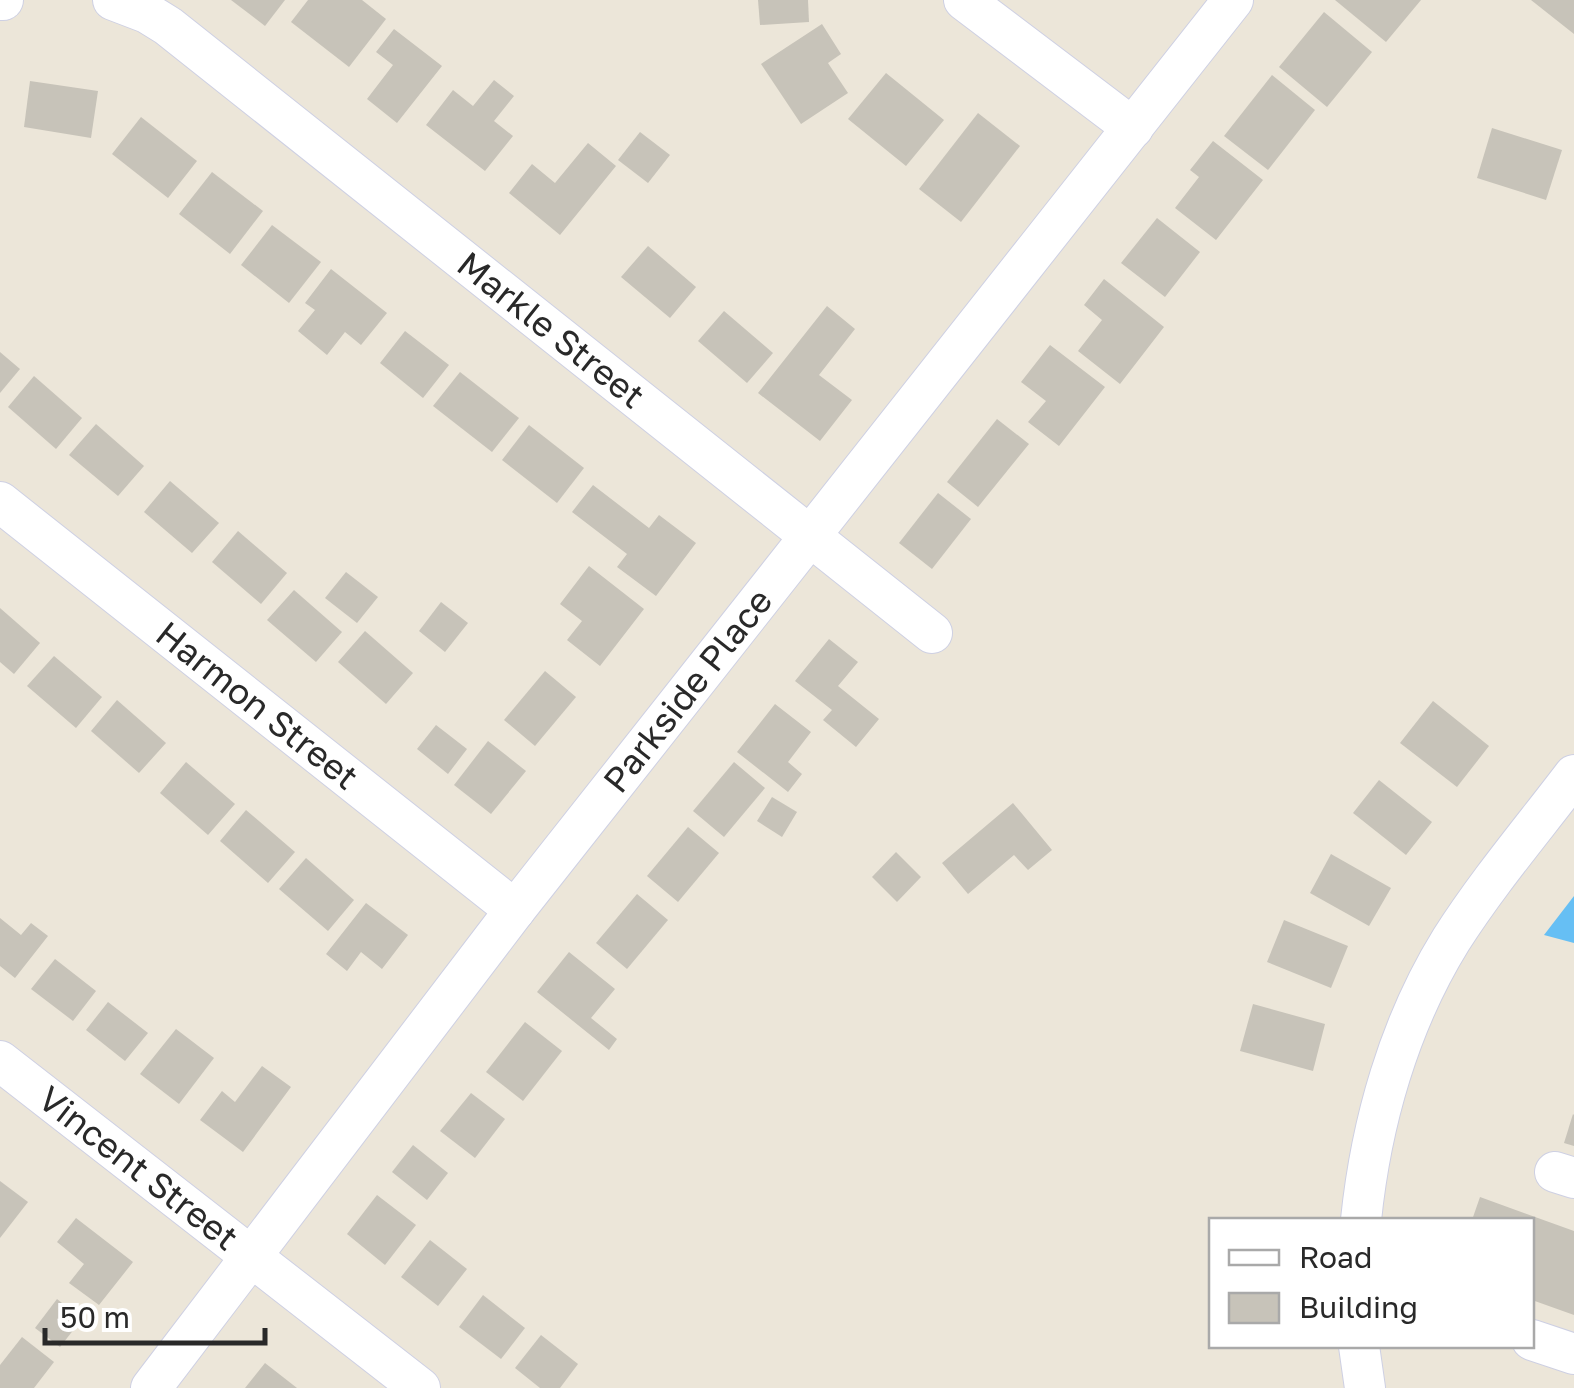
<svg xmlns="http://www.w3.org/2000/svg" width="1574" height="1388" font-family="'Golos Text',sans-serif">
<style>
.water{fill:#66bff4}
.building{fill:#c7c3b9}
.lines{fill:none;stroke-linecap:round;stroke-linejoin:round}
.minor-casing{stroke:#ced0e3;stroke-width:42}
.minor{stroke:#fff;stroke-width:40}
.labels{text-anchor:middle;stroke-width:8;stroke-linejoin:round;paint-order:stroke}
.street-label{font-size:35px;fill:#292929;stroke:#fff}
</style>
<rect width="100%" height="100%" fill="#ece6d9"/>
<polygon class="water" points="1574,896 1574,943 1544,935"/>
<g class="building">
<polygon points="231,0 285,0 265,26"/>
<polygon points="308,0 362,0 386,19 349,67 291,22"/>
<polygon points="758,0 808,0 809,22 760,25"/>
<polygon points="1335,0 1421,0 1386,42"/>
<polygon points="1531,0 1574,0 1574,34"/>
<polygon points="1324,12 1372,52 1327,107 1279,67"/>
<polygon points="822,24 841,54 828,63 848,93 801,124 761,64"/>
<polygon points="394,29 442,66 397,123 367,99 393,65 376,52"/>
<polygon points="886,73 944,120 906,166 848,119"/>
<polygon points="1272,75 1315,110 1268,170 1224,136"/>
<polygon points="494,80 514,96 494,121 513,136 485,171 426,125 453,90 473,106"/>
<polygon points="30,81 98,91 91,138 24,127"/>
<polygon points="978,113 1020,146 961,222 919,189"/>
<polygon points="141,117 197,161 168,198 112,154"/>
<polygon points="1492,128 1562,150 1546,200 1477,178"/>
<polygon points="640,132 670,155 648,183 618,160"/>
<polygon points="1213,141 1263,180 1216,240 1175,208 1199,177 1190,170"/>
<polygon points="588,143 616,166 560,235 509,193 532,164 555,183"/>
<polygon points="212,172 263,211 230,254 179,214"/>
<polygon points="1157,218 1200,252 1165,297 1121,263"/>
<polygon points="272,225 321,262 289,303 241,265"/>
<polygon points="648,246 696,287 670,318 621,277"/>
<polygon points="331,269 387,313 361,345 345,332 327,355 298,331 315,310 305,303"/>
<polygon points="1104,279 1164,327 1120,384 1078,351 1102,320 1084,305"/>
<polygon points="827,306 855,329 819,375 852,400 820,441 758,393"/>
<polygon points="724,311 773,353 747,383 698,341"/>
<polygon points="405,331 449,365 423,398 380,363"/>
<polygon points="1050,345 1105,387 1059,446 1028,422 1046,401 1021,382"/>
<polygon points="0,352 20,369 0,393"/>
<polygon points="460,372 519,418 492,452 433,406"/>
<polygon points="34,376 82,418 56,449 8,407"/>
<polygon points="997,419 1029,444 978,507 947,482"/>
<polygon points="96,424 144,466 118,496 69,455"/>
<polygon points="529,425 584,468 557,503 502,460"/>
<polygon points="170,481 219,523 192,553 144,512"/>
<polygon points="593,485 649,528 659,515 696,543 656,596 617,567 627,554 572,512"/>
<polygon points="938,493 971,519 932,569 899,543"/>
<polygon points="238,531 287,573 261,604 212,562"/>
<polygon points="589,566 644,609 600,666 567,640 582,621 560,604"/>
<polygon points="346,572 378,597 357,623 325,598"/>
<polygon points="294,590 342,632 316,662 267,620"/>
<polygon points="441,602 468,623 445,652 419,631"/>
<polygon points="0,608 40,643 14,674 0,662"/>
<polygon points="365,631 413,673 386,704 338,662"/>
<polygon points="829,639 858,662 838,686 879,719 856,747 823,720 832,710 795,681"/>
<polygon points="54,656 102,697 76,728 27,686"/>
<polygon points="545,671 576,697 535,746 504,720"/>
<polygon points="117,700 166,743 139,773 91,731"/>
<polygon points="1433,701 1489,746 1457,787 1400,743"/>
<polygon points="775,704 811,732 788,762 802,774 788,792 737,752"/>
<polygon points="436,725 467,749 448,774 417,749"/>
<polygon points="488,741 526,771 491,814 454,785"/>
<polygon points="186,762 235,804 208,835 160,793"/>
<polygon points="734,762 765,788 724,837 693,811"/>
<polygon points="1379,780 1432,822 1406,855 1353,813"/>
<polygon points="772,797 797,812 782,837 757,821"/>
<polygon points="1013,803 1052,850 1028,870 1014,855 968,894 942,863"/>
<polygon points="246,810 295,852 268,883 220,841"/>
<polygon points="688,827 719,853 678,902 647,876"/>
<polygon points="896,852 921,877 897,902 872,877"/>
<polygon points="1331,854 1391,888 1369,926 1310,893"/>
<polygon points="306,858 354,900 328,931 279,889"/>
<polygon points="637,894 668,920 627,969 596,943"/>
<polygon points="366,903 408,935 382,969 361,952 347,971 326,954"/>
<polygon points="0,918 21,935 31,923 48,936 15,978 0,966"/>
<polygon points="1284,920 1348,946 1331,988 1267,962"/>
<polygon points="569,952 615,989 591,1018 617,1039 609,1050 537,992"/>
<polygon points="55,959 96,991 73,1021 31,989"/>
<polygon points="108,1002 148,1033 125,1061 86,1030"/>
<polygon points="1253,1004 1325,1024 1313,1071 1240,1051"/>
<polygon points="525,1022 562,1051 523,1101 486,1072"/>
<polygon points="176,1029 214,1058 179,1104 140,1074"/>
<polygon points="262,1066 291,1087 243,1152 200,1120 222,1091 235,1102"/>
<polygon points="471,1093 505,1119 475,1158 440,1131"/>
<polygon points="1573,1114 1574,1115 1574,1146 1564,1143"/>
<polygon points="413,1145 448,1173 427,1200 392,1172"/>
<polygon points="0,1181 28,1202 0,1238"/>
<polygon points="377,1195 416,1225 385,1265 347,1234"/>
<polygon points="1480,1197 1574,1231 1574,1315 1532,1300 1532,1220 1472,1220"/>
<polygon points="76,1218 133,1262 99,1305 69,1283 84,1264 57,1242"/>
<polygon points="430,1240 467,1269 438,1306 401,1277"/>
<polygon points="483,1295 525,1328 501,1359 459,1327"/>
<polygon points="57,1299 82,1319 60,1347 35,1328"/>
<polygon points="541,1335 578,1364 560,1388 540,1388 515,1368"/>
<polygon points="22,1337 54,1362 34,1388 0,1388 0,1365"/>
<polygon points="265,1363 297,1388 245,1388"/>
</g>
<g class="lines">
<g class="minor-casing">
<g id="minor">
<polyline points="0,0 3,0"/>
<path id="s1" d="M113,0L147,13L168,26L932,633"/>
<polyline points="964,0 1133,128"/>
<path id="s2" d="M0,502L515,910"/>
<path id="s3" d="M0,1061L420,1388"/>
<polyline points="1555,1172 1574,1178"/>
<path d="M1361,1220C1371,1123 1399,1024 1451,940C1488,882 1533,829 1574,775"/>
<polyline points="1532,1340 1574,1354"/>
<polyline points="1359,1346 1365,1388"/>
<path id="s4" d="M151,1388L515,910L1233,0"/>
</g>
</g>
<use href="#minor" class="minor"/>
</g>
<g class="labels">
<g class="street-label">
<text dy="12" stroke="none"><textPath href="#s1" startOffset="550">Markle Street</textPath></text>
<text dy="12" stroke="none"><textPath href="#s4" startOffset="880">Parkside Place</textPath></text>
<text dy="12" stroke="none"><textPath href="#s2" startOffset="328">Harmon Street</textPath></text>
<text dy="12" stroke="none"><textPath href="#s3" startOffset="175">Vincent Street</textPath></text>
</g>
</g>
<rect x="1209" y="1218" width="325" height="130" fill="#ffffff" stroke="#a9a9a9" stroke-width="2.5"/>
<rect x="1229" y="1250" width="50" height="15" fill="#ffffff" stroke="#a9a9a9" stroke-width="2.5"/>
<text x="1299" y="1268" font-size="30" fill="#292929">Road</text>
<rect x="1229" y="1293" width="50" height="30" fill="#c7c3b9" stroke="#a9a9a9" stroke-width="2.5"/>
<text x="1299" y="1318" font-size="30" fill="#292929">Building</text>
<path d="M45 1328v15h220v-15" fill="none" stroke="#292929" stroke-width="5"/>
<text x="60" y="1328" font-size="30" fill="#292929" stroke="#ffffff" stroke-width="8" paint-order="stroke">50 m</text>
</svg>
